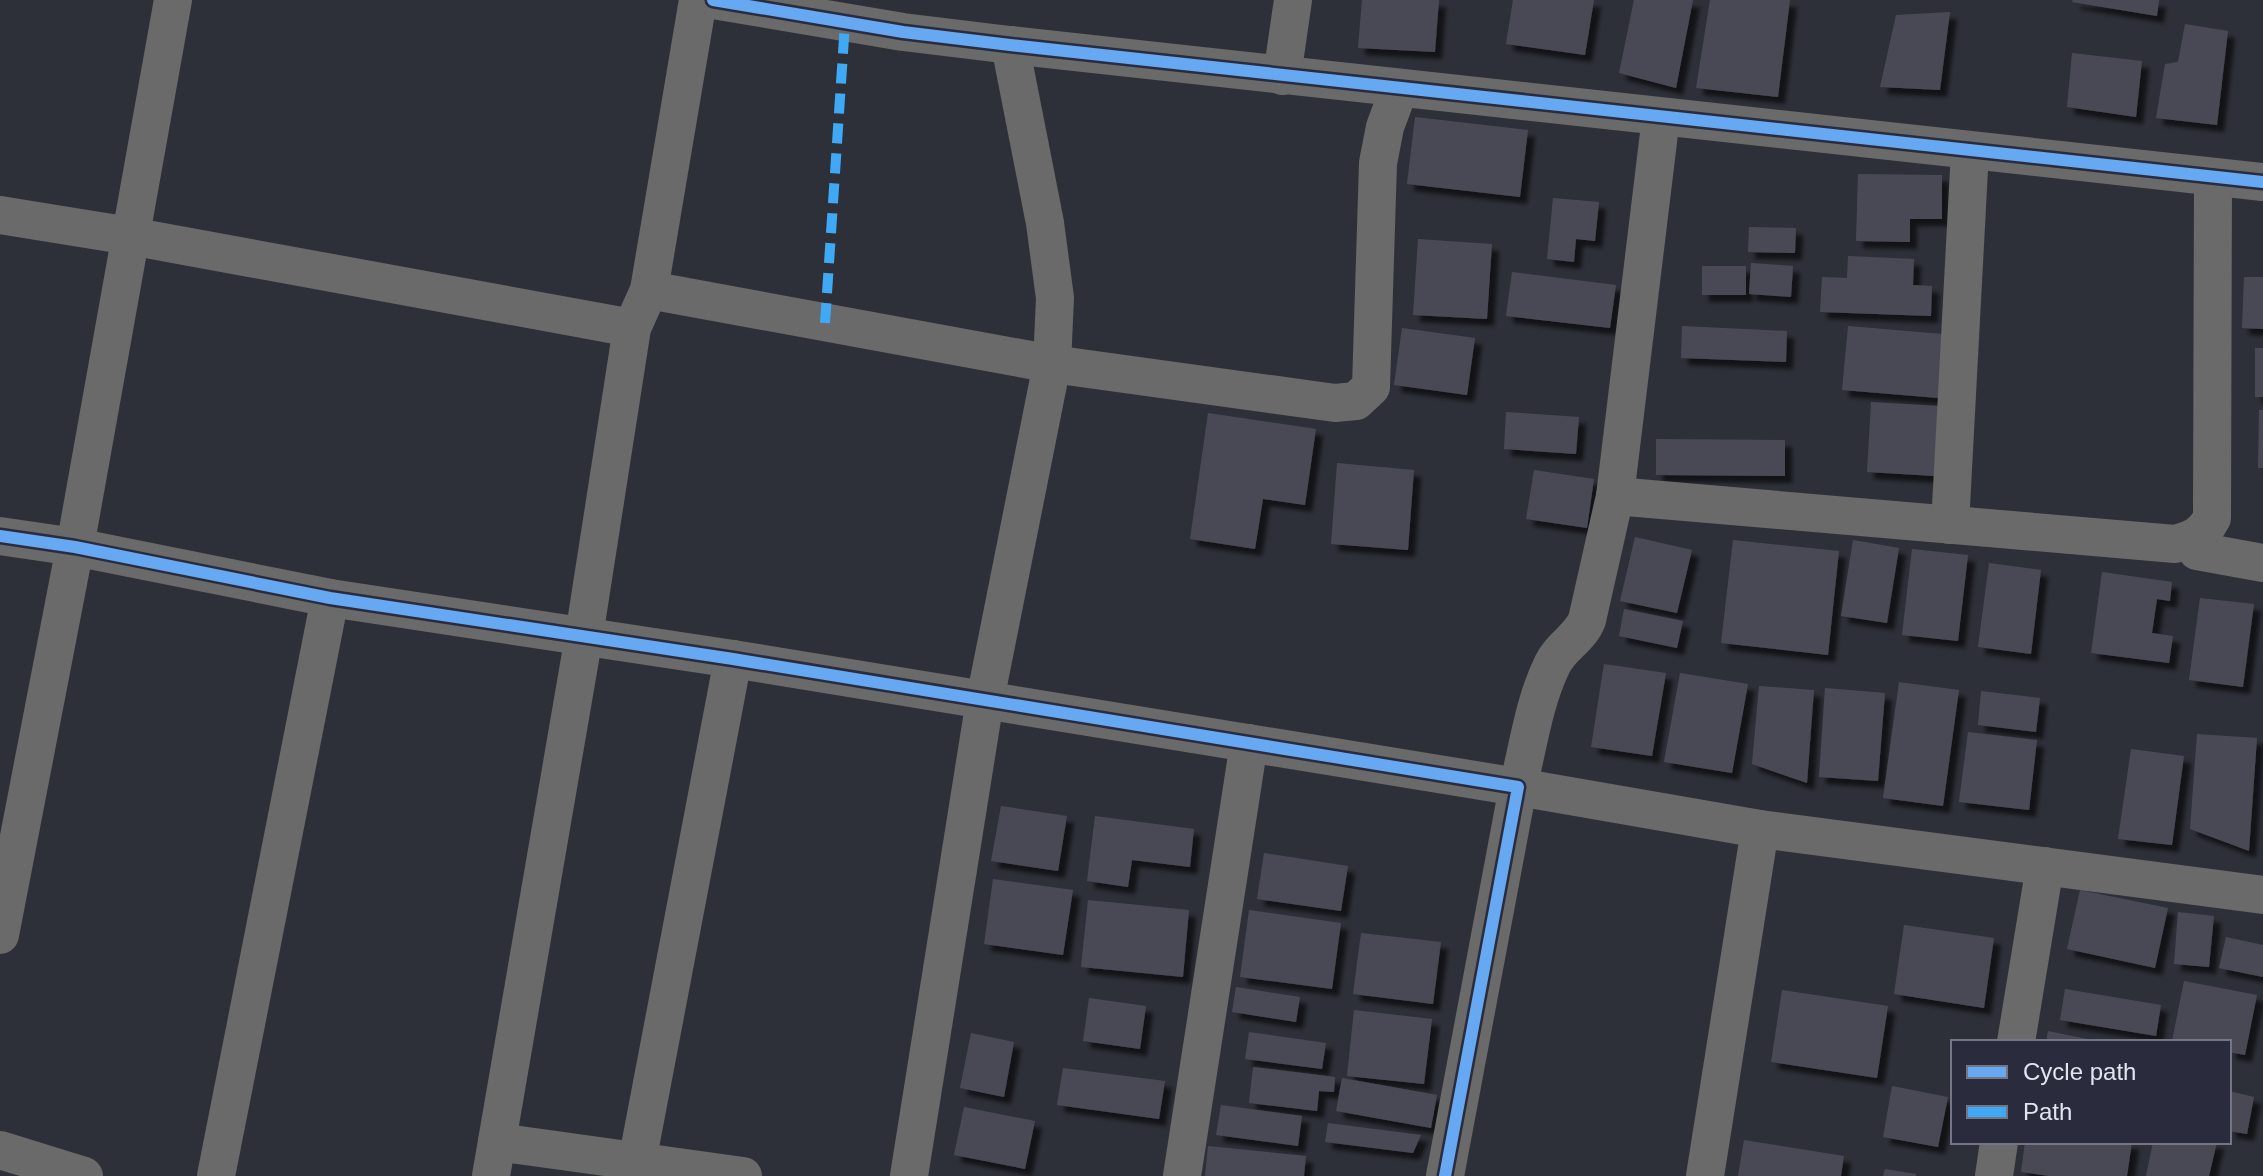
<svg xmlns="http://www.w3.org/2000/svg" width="2263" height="1176" font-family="Arial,sans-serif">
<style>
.building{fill:#494a57;filter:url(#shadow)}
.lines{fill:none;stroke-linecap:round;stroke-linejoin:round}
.street{stroke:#696a69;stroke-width:38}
.quiet{stroke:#3fa9f5;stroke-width:10;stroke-dasharray:20 10;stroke-linecap:butt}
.cycleway-casing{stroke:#2a2c3d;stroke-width:17}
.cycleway{stroke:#66a8f1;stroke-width:12}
</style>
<defs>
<filter id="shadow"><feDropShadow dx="7" dy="7" stdDeviation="2" flood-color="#0009"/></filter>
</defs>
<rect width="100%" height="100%" fill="#2e3039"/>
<g class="building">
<polygon points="1362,0 1439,0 1435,52 1358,48"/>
<polygon points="1513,0 1594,0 1585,55 1506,44"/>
<polygon points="1634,0 1693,0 1676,88 1619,73"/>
<polygon points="1710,0 1790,0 1778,97 1696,88"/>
<polygon points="2073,0 2159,0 2157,16 2072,2"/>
<polygon points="1950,12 1940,90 1880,87 1896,15"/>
<polygon points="2185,24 2228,31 2217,125 2156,118 2165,64 2178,62"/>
<polygon points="2072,53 2142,61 2136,117 2067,107"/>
<polygon points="1415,117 1528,130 1520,197 1407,184"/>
<polygon points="1858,174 1942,175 1942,219 1910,219 1910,242 1856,241"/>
<polygon points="1553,198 1599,202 1595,241 1576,239 1574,262 1547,259"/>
<polygon points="1749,227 1796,228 1795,253 1748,252"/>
<polygon points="1418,239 1492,244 1487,319 1413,315"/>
<polygon points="1848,256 1914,259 1913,285 1932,286 1931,316 1820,312 1822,277 1847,278"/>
<polygon points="1751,263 1793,266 1791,297 1749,294"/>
<rect x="1702" y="266" width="44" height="29"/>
<polygon points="1512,272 1616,285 1610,328 1506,316"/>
<polygon points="2244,277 2263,277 2263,329 2242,328"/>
<polygon points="1682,326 1787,331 1786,362 1681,358"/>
<polygon points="1848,326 1943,334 1938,398 1842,390"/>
<polygon points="1402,328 1475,338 1467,395 1394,385"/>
<rect x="2255" y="348" width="8" height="49"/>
<polygon points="1871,402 1938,406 1934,476 1867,472"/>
<polygon points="2259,410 2263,410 2263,468 2258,468"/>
<polygon points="1506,412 1579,417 1576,454 1504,449"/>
<polygon points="1208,413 1316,429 1305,505 1263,499 1255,549 1190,539"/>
<polygon points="1656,439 1785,440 1785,476 1656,475"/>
<polygon points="1337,463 1414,470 1408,550 1331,544"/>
<polygon points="1534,470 1594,479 1587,528 1526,519"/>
<polygon points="1635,537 1692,550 1677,613 1620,601"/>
<polygon points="1733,540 1839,551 1828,655 1721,643"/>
<polygon points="1853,540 1899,548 1887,623 1841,616"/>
<polygon points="1912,549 1968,555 1958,641 1902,635"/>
<polygon points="1989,563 2041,570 2031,654 1978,647"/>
<polygon points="2102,572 2172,582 2170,601 2157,599 2152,633 2173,636 2169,663 2091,653"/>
<polygon points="2200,598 2254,604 2243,687 2189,680"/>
<polygon points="1624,609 1683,621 1677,648 1619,636"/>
<polygon points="1604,664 1666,673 1652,756 1591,747"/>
<polygon points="1680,673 1748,684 1732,773 1664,762"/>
<polygon points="1899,682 1959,690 1943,806 1883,798"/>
<polygon points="1759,686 1814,690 1807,783 1752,764"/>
<polygon points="1825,688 1885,693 1878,781 1819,777"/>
<polygon points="1981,691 2040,698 2036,732 1978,725"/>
<polygon points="1968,732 2037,740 2029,810 1959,802"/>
<polygon points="2197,734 2257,738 2249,851 2190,829"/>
<polygon points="2131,749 2184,756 2172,845 2118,839"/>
<polygon points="1001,806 1067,816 1058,871 991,861"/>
<polygon points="1095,816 1194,829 1190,867 1132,860 1128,887 1087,881"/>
<polygon points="1264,853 1348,866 1341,911 1257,899"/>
<polygon points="993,879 1073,890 1063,955 984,944"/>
<polygon points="2080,890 2168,908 2155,968 2067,949"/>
<polygon points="1088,900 1189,910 1183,977 1081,967"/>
<polygon points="1249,910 1341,923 1332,989 1240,977"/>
<polygon points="2178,912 2214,916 2209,967 2174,964"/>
<polygon points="1904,925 1994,938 1984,1008 1894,994"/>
<polygon points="1361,933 1441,942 1433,1004 1353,994"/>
<polygon points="2226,937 2263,945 2263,977 2219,968"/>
<polygon points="2184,981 2257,995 2245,1055 2229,1052 2229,1042 2172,1041"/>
<polygon points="1236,987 1300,997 1296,1022 1232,1012"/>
<polygon points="2065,989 2161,1005 2156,1036 2060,1020"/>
<polygon points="1782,990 1888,1006 1877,1078 1771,1062"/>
<polygon points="1089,998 1146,1006 1140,1049 1083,1041"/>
<polygon points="1354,1010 1432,1019 1424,1084 1347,1076"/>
<polygon points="2048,1031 2097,1041 2097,1042 2046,1042"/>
<polygon points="1249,1032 1326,1043 1322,1069 1245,1059"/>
<polygon points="971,1033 1014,1042 1004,1097 960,1088"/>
<polygon points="1253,1067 1335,1077 1334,1092 1319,1091 1317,1111 1249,1103"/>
<polygon points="1063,1068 1165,1081 1159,1119 1057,1105"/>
<polygon points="1342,1078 1437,1095 1431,1128 1336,1111"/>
<polygon points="1892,1086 1948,1097 1938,1147 1883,1137"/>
<polygon points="2229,1091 2254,1097 2247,1134 2229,1131"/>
<polygon points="1221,1105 1302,1116 1298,1146 1216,1135"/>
<polygon points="964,1107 1035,1121 1025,1169 954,1155"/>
<polygon points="1328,1123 1421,1135 1413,1153 1325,1142"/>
<polygon points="1744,1140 1844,1156 1841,1176 1738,1176"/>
<polygon points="2025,1142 2132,1142 2127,1176 2049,1176 2021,1172"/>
<polygon points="2153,1142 2217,1142 2209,1176 2146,1176"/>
<polygon points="1208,1146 1306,1156 1304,1176 1205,1176"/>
<polygon points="1885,1169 1916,1174 1916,1176 1883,1176"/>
</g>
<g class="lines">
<g class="street">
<polyline points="713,0 903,32 1010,45 2263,182"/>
<polyline points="1282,76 1293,0"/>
<path d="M1661,117L1615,496L1587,620C1580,638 1560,647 1552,665C1534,702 1528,747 1518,787L1760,829"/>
<polyline points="0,215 130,236 632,328"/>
<polyline points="649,290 1052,364 1335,403 1356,401 1371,387 1378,163 1385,127 1399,89"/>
<path d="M1615,496L2175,544C2193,539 2203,535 2212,518L2213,177"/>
<polyline points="1950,525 1970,151"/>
<polyline points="0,536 75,547 330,598 733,659 1518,787 1445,1176"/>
<polyline points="2197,551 2263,563"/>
<polyline points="0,935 75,547 173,0"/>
<polyline points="2016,1042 2045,866"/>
<polyline points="497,1142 743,1176"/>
<polyline points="0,1150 84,1176"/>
<polyline points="637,1162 733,659"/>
<polyline points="216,1176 330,598"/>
<polyline points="491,1176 584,636 632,328 649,290 698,0"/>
<polyline points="909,1176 985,700 1052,364 1055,298 1045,223 1010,45"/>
<polyline points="1182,1176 1249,743"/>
<polyline points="1705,1176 1760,829 2263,895"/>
<polyline points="1994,1176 1999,1142"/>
</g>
<polyline class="quiet" points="825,323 845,23"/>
<g class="cycleway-casing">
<g id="cycleway">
<polyline points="713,0 903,32 1010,45 2263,182"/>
<polyline points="0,536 75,547 330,598 733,659 1518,787 1445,1176"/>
</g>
</g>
<use href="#cycleway" class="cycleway"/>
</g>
<rect x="1951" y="1040" width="280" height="104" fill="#2a2c3d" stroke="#747685" stroke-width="2"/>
<rect x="1967" y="1066" width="40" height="12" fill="#66a8f1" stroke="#747685" stroke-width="2"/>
<text x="2023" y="1080" font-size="24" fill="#e2e4f0">Cycle path</text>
<rect x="1967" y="1106" width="40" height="12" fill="#3fa9f5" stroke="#747685" stroke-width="2"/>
<text x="2023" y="1120" font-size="24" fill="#e2e4f0">Path</text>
</svg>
